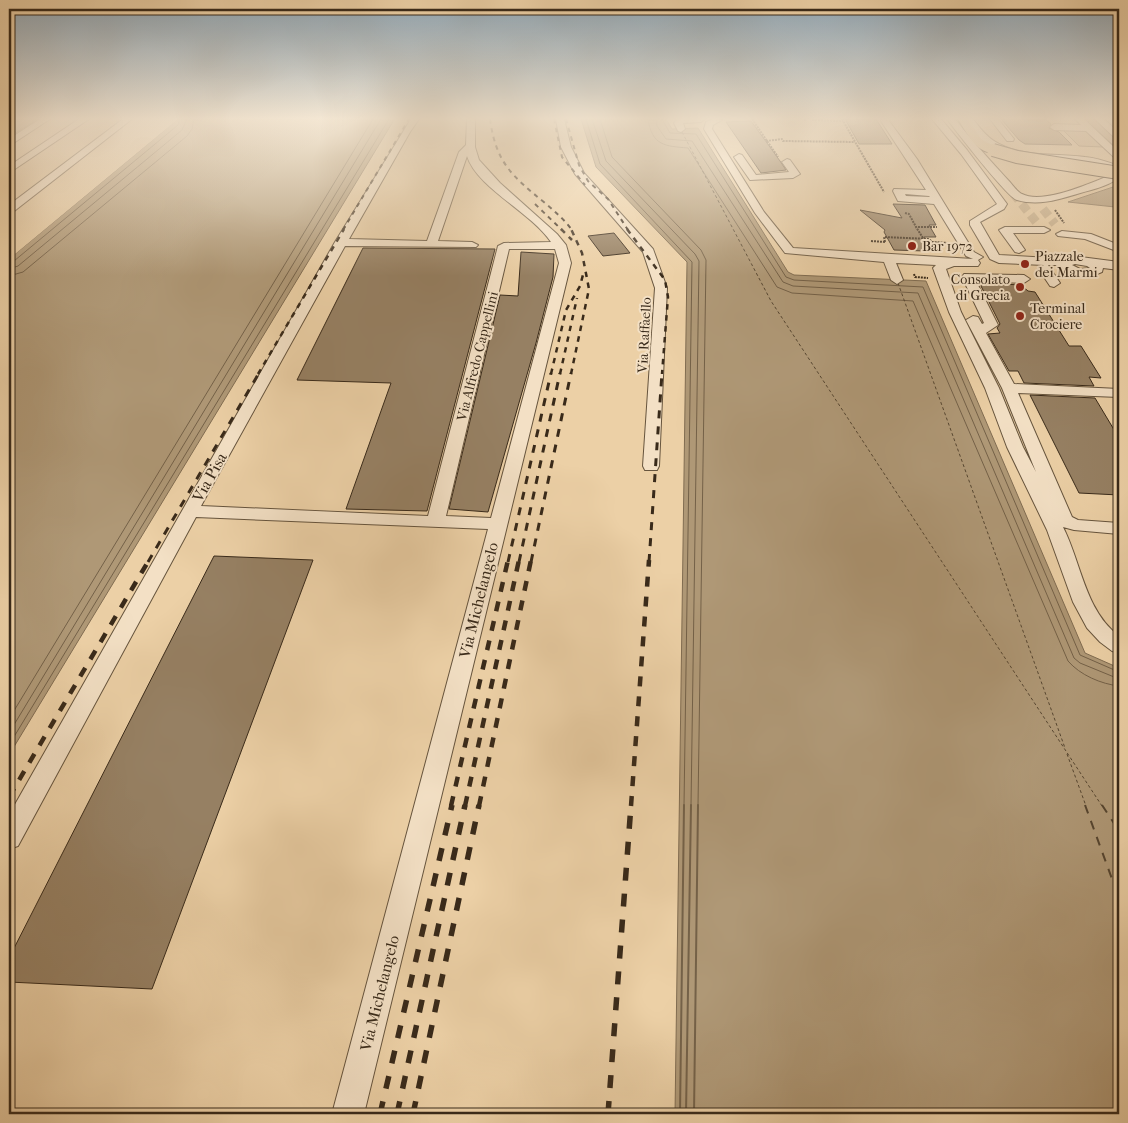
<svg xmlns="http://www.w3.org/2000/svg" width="1128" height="1123" font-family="'IM FELL French Canon',serif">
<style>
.green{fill:#ceb48e;stroke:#846f54}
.water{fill:#af9876;stroke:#806c51}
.pier{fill:#ecd0a6}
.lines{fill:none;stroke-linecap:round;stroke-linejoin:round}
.shore-far1{stroke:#746148;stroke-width:1}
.shore{stroke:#746148;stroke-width:2}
.ferry-far1{stroke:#564631;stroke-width:1;stroke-dasharray:3 2.5;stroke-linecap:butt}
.ferry{stroke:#564631;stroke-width:2;stroke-dasharray:9 8;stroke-linecap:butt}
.building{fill:#968063;stroke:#392a1a}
.minor-tunnel{stroke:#c8af8a;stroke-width:9;stroke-dasharray:9 5;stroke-linecap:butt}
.minor-casing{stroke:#66543d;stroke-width:2}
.major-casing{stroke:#392a1a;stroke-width:2}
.path{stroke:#392a1a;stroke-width:2;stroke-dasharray:2 1;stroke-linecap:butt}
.minor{fill:#f3e0c5;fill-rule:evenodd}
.major{fill:#ecd0a6;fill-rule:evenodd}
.rail-far4{stroke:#392a1a;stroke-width:2;stroke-dasharray:4.5 4.5;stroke-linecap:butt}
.rail-far3{stroke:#392a1a;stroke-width:2.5;stroke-dasharray:5.5 5.5;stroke-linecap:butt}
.rail-far2{stroke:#392a1a;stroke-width:3;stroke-dasharray:8 8;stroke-linecap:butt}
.rail-far1{stroke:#392a1a;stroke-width:4.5;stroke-dasharray:10 10;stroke-linecap:butt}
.rail{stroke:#392a1a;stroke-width:5.5;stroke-dasharray:13 13;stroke-linecap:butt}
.major-bridge-casing{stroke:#392a1a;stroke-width:14;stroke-linecap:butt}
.major-bridge{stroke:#ecd0a6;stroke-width:12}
.poi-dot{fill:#8f2418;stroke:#f3e0c5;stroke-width:2}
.labels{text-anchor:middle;stroke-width:4;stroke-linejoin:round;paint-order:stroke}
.far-poi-label{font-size:14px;fill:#392a1a;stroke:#f3e0c5;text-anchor:start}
.far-street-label{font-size:14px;fill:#392a1a;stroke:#f3e0c5}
.street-label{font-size:16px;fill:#392a1a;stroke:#f3e0c5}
</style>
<rect width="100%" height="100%" fill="#ecd0a6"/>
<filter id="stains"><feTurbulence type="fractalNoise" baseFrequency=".004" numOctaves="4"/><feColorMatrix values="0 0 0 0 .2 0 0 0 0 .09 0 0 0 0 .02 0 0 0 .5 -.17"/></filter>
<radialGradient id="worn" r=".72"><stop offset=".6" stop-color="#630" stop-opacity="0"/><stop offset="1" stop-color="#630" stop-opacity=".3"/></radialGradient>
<polygon class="green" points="1060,127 1083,128 1103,147 1079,146"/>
<g class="water">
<polygon points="9,119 38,119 9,137"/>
<polygon points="178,119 394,120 9,755 9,259"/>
<polygon points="581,119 666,119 672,129 698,128 788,272 794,275 926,281 1085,653 1119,668 1119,1114 675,1114 687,262 596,167"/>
<polygon points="1083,119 1095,119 1119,140 1119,150"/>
<polygon points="1119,185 1119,206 1115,207 1068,202"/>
</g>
<polygon class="pier" points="174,119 178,119 9,259 9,256"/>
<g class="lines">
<g class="shore-far1">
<polyline points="586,119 600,164 692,262 684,806"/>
<polyline points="592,119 606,161 695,254 699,261 691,806"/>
<polyline points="600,119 612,157 701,250 706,260 698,806"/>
<path d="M648,119C652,146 665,146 688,148L777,287L792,293L913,301L1068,661C1080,675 1101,684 1119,686"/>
<polyline points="656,119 657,126 666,139 692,141 783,282 793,286 918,293 1074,658 1080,663 1119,679"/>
<polyline points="662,119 670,133 696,134 786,277 794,280 923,287 1080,655 1119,672"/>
<polyline points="9,262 14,261 178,125 180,119"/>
<polyline points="9,269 18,266 182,130 187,119"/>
<polyline points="9,276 23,272 187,136 192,129 194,119"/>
<polyline points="9,719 373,119"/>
<polyline points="9,733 381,119"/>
<polyline points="9,745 389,119"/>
</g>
<g class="shore">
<polyline points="680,1114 684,805"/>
<polyline points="686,1114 691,805"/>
<polyline points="694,1114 698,805"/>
</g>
<g class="ferry-far1">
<polyline points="682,132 771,301 1102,806"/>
<polyline points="898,283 1065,748"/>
<polyline points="1067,754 1086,806"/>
</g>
<g class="ferry">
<polyline points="1085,805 1119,898"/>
<polyline points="1102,805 1119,831"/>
</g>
</g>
<g class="building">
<polygon points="845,119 876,119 892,144 859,144"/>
<polygon points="1001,119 1045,119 1051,124 1049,128 1059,132 1072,145 1025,144 1019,140"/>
<polygon points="751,121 780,161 786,170 761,173 726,122"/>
<polygon points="893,204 925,205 936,225 929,225 936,237 924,237 930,248 925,247 926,251 894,250 884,232 885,230 860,210 902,218"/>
<polygon points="614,233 630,253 603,256 588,236"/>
<polygon points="363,248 495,249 427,511 346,509 391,383 297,380"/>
<polygon points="521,252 554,254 553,277 536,343 488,512 449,509 500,295 518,296"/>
<polygon points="982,283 1021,285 1028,291 1035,292 1069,346 1081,346 1101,378 1089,377 1094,386 1024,383 1018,371 1009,371 988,334 1000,333 997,328 1000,324 981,286"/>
<polygon points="1030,395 1095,398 1119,438 1119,495 1079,493"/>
<polygon points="214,556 313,560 152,989 9,982 9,958"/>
</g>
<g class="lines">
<g class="minor-tunnel">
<polyline points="1013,193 1037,223"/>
<polyline points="1043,209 1055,224"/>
</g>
<g class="minor-casing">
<g id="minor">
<polygon points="40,119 50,119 9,146 9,139"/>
<polygon points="79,119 89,119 9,173 9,166"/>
<polygon points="123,119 132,119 13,212 9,213 9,205"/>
<path d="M411,119H419L410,132L349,239L427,241L459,152L466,145L467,119H475V147L479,160L500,183L557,234L566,245L571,263L364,1114H332L488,529L196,517L18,846L9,849V815L335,242ZM467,156C477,188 531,212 551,242L504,243L498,246L428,516L201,506L345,246L476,247L478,245L472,242L438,241ZM509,249H555L559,263L491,518L446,516Z"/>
<polygon points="556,119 564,119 571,147 584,173 653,249 667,288 659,466 657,470 645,470 643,466 655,288 643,252 575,174 561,147"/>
<polygon points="677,119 705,119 701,122 683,123 685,129 681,132 678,131 674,123"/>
<path d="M713,119L722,120L713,125L712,129L764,212L793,248L973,259L966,256L934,204L898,201L893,191L894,189L926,190L881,121L882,119H890L889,121L917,159L974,252L983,257L978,260L980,263L978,266H954L946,269L961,312L999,388L1023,447L1036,472L1002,388L966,320L973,316L978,317L982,324L984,323L962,277L964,274L1024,275L1030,279L1024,283L976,281L998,325L986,333L1014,384L1119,389V397L1018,393L1072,517L1078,520L1119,523V534L1074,530L1063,527C1081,562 1085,611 1119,636V653L1112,651L1100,642L1087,628L1073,602L1047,530L1007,447L985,388L949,312L933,268L936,265L896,263L903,280L897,284L891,280L884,262L785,253L755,213L704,129L706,122ZM905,194L929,196L930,197L906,196Z"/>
<path d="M932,119H941L967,150L1007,204L1004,209L980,222L999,255L1067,259L1073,256L1119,262V270L1103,268L1102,272C1089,278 1070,278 1060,265H1045H1048L1060,283L1054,287L1050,286L1038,268L1044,265L999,263L990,259L970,225V221L997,204L961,154ZM1075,264L1087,266L1090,268L1080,269L1072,265Z"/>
<path d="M947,119H955C972,141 990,160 1008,180C1012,184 1017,192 1022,194C1043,205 1090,183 1111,175L1112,170C1073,156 1023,169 987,145C978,138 971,128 964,119H973C979,127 986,136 994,141C1021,158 1056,153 1085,157C1097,158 1108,162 1119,166V177C1110,186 1090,190 1077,194C1057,200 1038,206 1017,200C1007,197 956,131 947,119Z"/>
<polygon points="990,119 998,119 1014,139 1013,141 1007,141"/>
<polygon points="1075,119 1084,119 1119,152 1119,160 1116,159 1086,131 1054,130 1050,127 1054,124 1081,125"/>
<polygon points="1095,119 1104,119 1119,133 1119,140 1116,139"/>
<polygon points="739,154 742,155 756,175 789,172 782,162 787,159 790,160 800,174 793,178 750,180 734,157"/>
<polygon points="1005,227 1044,227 1050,230 1044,233 1013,233 1025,250 1019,253 1015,252 999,230"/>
<polygon points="1062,231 1091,234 1119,245 1119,252 1085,239 1058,236 1056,234"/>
</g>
</g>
<g class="major-casing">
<path id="major" d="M958,119H968L981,139L997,148L999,150L997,152C978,157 966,132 958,119Z"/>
</g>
<g class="path">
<polyline points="752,119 778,157"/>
<polyline points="842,119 884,192"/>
<polyline points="804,120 807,120"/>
<polyline points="812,120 843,121"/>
<polyline points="766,141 782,139 783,141 855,142"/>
<polyline points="1055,210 1064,223"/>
<polyline points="905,213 909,214 916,227"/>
<polyline points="923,238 916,227 937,227"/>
<polyline points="871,241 885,242"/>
<polyline points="885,242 884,237 929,239 932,242 948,243"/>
<polyline points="914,274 915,277 928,278"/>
</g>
<use href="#minor" class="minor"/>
<use href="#major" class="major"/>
<g class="rail-far4">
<path d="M490,119C496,163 512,176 545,203C555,212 564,219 572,230"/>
<polyline points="554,119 562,157 585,185"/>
<polyline points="566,119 579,165 588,181 608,199 628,230"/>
<polyline points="535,204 562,230"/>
<polyline points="343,230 409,119"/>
</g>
<g class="rail-far3">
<polyline points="561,229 572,240"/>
<polyline points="627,229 665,280 668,297 662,374"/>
<polyline points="258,374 344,229"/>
<polyline points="551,374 566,310 580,286 584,271"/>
<polyline points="560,374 577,298"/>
<polyline points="571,374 589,289 582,253 571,229"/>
</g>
<g class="rail-far2">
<polyline points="148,562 259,373"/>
<polyline points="508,562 551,373"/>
<polyline points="519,562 560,373"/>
<polyline points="531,562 571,373"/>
<polyline points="649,562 662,373"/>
</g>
<g class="rail-far1">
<polyline points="9,797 149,560"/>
<polyline points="451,806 508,560"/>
<polyline points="465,806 519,560"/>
<polyline points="479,806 531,560"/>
<polyline points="631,806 649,560"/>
</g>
<g class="rail">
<polyline points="380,1114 452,805"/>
<polyline points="397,1114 465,805"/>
<polyline points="413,1114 479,805"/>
<polyline points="608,1114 631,805"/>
</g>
<g class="major-bridge-casing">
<polyline id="major-bridge" points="993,150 1017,157 1119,173"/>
</g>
<use href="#major-bridge" class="major-bridge"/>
</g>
<linearGradient id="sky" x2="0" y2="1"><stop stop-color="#91a9ba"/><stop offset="0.43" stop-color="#f6ead7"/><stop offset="1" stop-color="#f6ead7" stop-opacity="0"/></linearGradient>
<rect width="1128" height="276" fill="url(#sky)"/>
<g class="poi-dot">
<circle cx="912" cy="246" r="5"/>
<circle cx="1025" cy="264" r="5"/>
<circle cx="1020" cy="287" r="5"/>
<circle cx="1020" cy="316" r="5"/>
</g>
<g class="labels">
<g class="far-poi-label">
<text x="922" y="251">Bar 1972</text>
<text x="1035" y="261">Piazzale<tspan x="1035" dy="16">dei Marmi</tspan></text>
<text x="1010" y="284" text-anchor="end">Consolato<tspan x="1010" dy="16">di Grecia</tspan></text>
<text x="1030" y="313">Terminal<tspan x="1030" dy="16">Crociere</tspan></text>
</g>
<g class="far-street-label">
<text transform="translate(644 335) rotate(-87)" y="5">Via Raffaello</text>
<text transform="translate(477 356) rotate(-76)" y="5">Via Alfredo Cappellini</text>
</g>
<g class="street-label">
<text transform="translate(209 477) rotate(-61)" y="6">Via Pisa</text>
<text transform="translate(478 600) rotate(-76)" y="6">Via Michelangelo</text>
<text transform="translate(379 993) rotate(-76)" y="6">Via Michelangelo</text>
</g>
</g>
<rect width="1128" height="1123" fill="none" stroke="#ecd0a6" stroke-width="30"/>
<rect x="10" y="10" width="1108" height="1103" fill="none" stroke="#392a1a" stroke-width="2.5"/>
<rect x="15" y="15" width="1098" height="1093" fill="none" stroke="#392a1a"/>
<rect width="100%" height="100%" filter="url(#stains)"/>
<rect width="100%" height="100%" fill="url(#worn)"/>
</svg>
